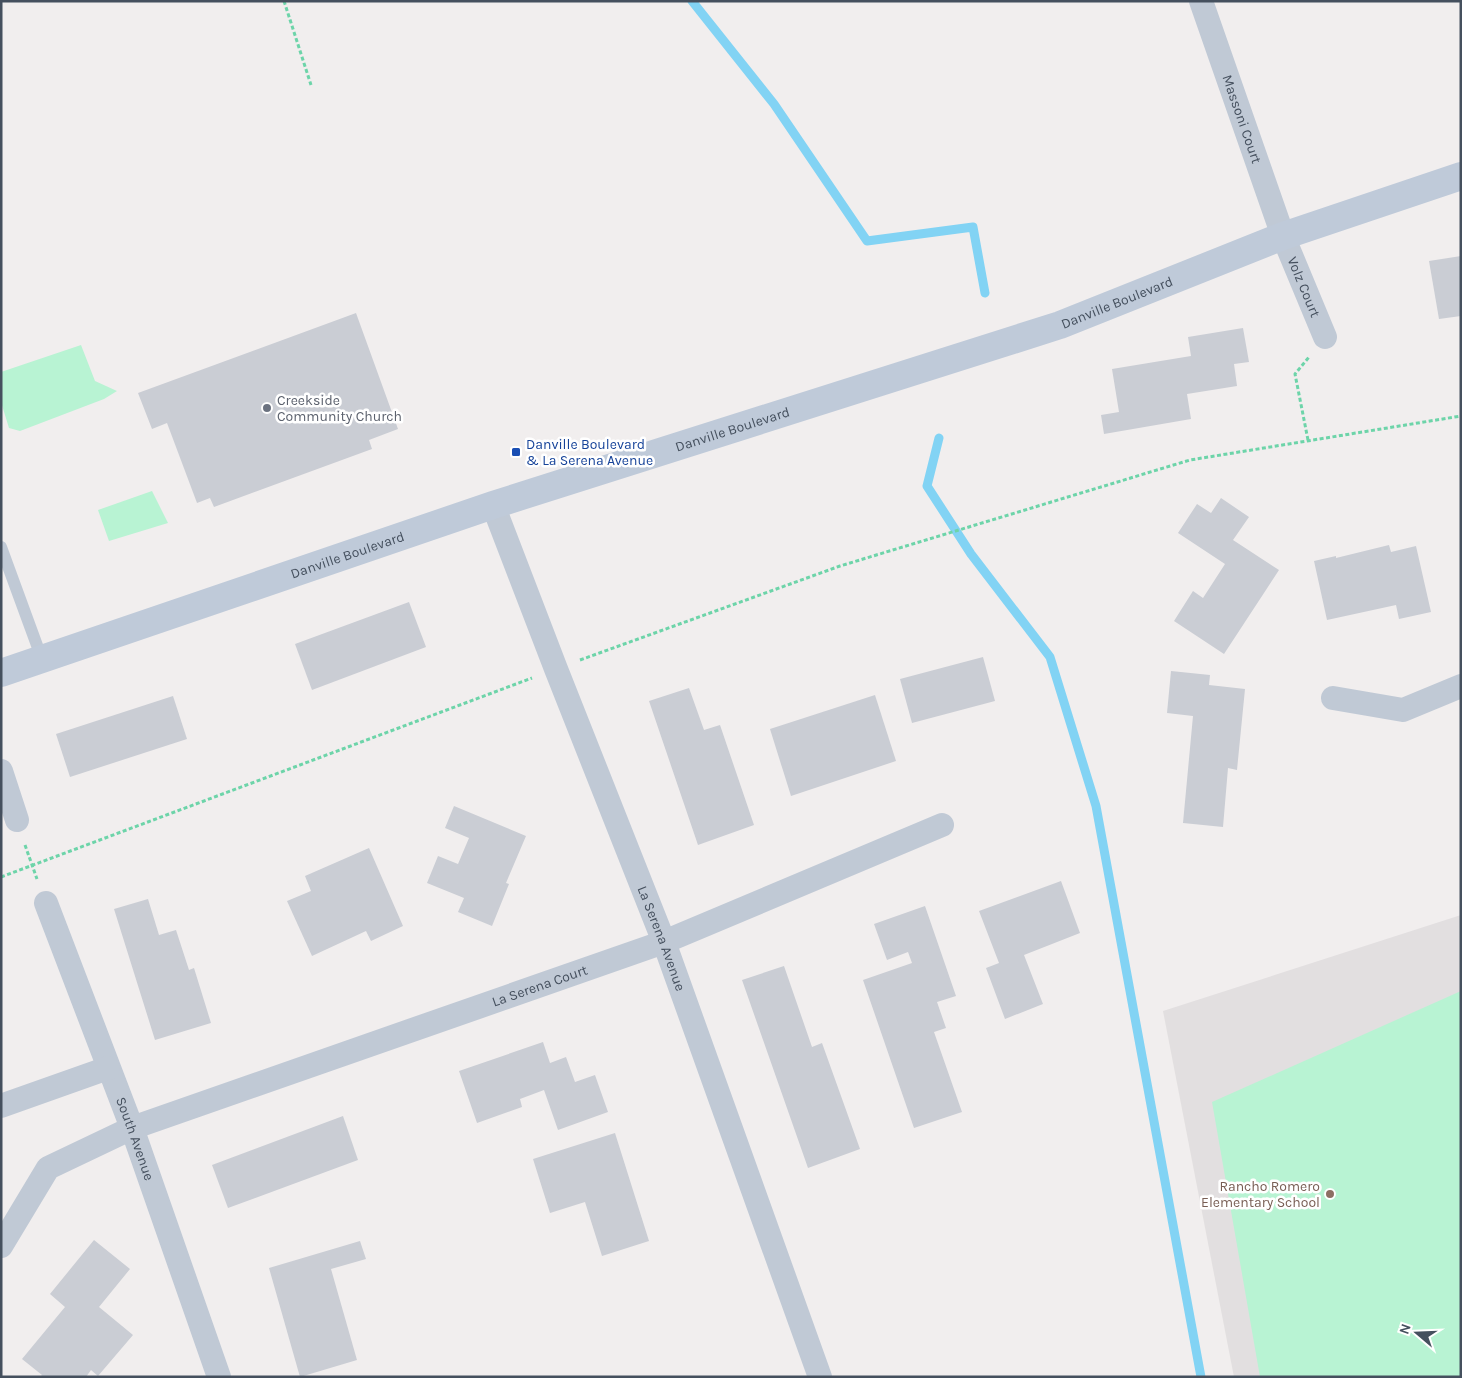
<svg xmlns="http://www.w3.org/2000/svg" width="1462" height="1378" font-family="Karla,sans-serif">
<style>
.education{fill:#e2dfe0}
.green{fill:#b8f3d3}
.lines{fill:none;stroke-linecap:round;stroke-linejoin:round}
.stream{stroke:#82d3f4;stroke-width:9}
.building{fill:#cacdd4}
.path{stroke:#6dd4a9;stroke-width:3;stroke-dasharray:4 2.5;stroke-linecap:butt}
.service{stroke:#c0c9d5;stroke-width:12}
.minor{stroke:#c0c9d5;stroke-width:24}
.secondary{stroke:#bfcad9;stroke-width:28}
.worship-dot{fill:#6b7280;stroke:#fff;stroke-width:2}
.transit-dot{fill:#1a4fb4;stroke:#fff;stroke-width:2}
.education-dot{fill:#8d6e63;stroke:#fff;stroke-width:2}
.labels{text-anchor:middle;stroke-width:5;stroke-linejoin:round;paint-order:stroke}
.street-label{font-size:14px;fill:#45505e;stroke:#fff}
.worship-label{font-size:14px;fill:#5b616d;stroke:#fff;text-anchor:start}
.transit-label{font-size:14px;fill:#164399;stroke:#fff;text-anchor:start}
.education-label{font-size:14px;fill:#785e54;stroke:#fff;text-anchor:end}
</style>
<rect width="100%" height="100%" fill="#f1eeee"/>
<polygon class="education" points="1461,915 1461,1377 1234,1377 1163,1011"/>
<g class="green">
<polygon points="81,345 95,381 117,391 104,399 20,431 9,428 1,402 1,372"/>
<polygon points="152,491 168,523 109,541 98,510"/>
<polygon points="1461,991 1461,1377 1260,1377 1212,1102"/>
</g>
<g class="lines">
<g class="stream">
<polyline points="692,1 774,104 867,241 973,227 985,293"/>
<polyline points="939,438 927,486 971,554 1050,657 1096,806 1201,1377"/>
</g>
</g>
<g class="building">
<polygon points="1461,256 1461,316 1439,319 1429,261"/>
<polygon points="356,313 398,429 369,440 372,449 214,507 210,498 197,503 167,423 152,429 138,393"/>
<polygon points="1243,328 1249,362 1234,364 1237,386 1187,394 1191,419 1104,434 1101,415 1119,412 1112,369 1191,356 1188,337"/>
<polygon points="1221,498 1249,517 1233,540 1279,570 1224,654 1174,621 1193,591 1203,598 1225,564 1178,533 1197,504 1211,513"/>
<polygon points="1389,545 1391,552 1416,546 1431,612 1399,619 1396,605 1327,620 1314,561 1336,556 1336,558"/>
<polygon points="409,602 426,647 312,690 295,644"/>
<polygon points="983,657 995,701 912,723 900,679"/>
<polygon points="1171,671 1210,675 1209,685 1245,689 1237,770 1228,768 1223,827 1183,823 1193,716 1167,713"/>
<polygon points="689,688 704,730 720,725 754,825 698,845 649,701"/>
<polygon points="875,695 896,761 791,796 770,729"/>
<polygon points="173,696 187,739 70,777 56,734"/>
<polygon points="454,806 526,836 506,883 509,884 492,926 458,912 464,898 427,883 438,856 458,864 469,838 445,828"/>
<polygon points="369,848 403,926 371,941 366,931 312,956 287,901 311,891 305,876"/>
<polygon points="1061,881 1080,933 1024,955 1043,1004 1005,1019 986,968 999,963 979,911"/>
<polygon points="148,899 159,935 176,930 189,970 194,968 211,1023 155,1040 114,909"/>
<polygon points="925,906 956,996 937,1002 946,1028 934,1032 962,1112 914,1128 863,980 912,963 908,952 887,960 874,924"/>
<polygon points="784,966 812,1047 822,1043 860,1149 808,1168 742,980"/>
<polygon points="543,1042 550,1063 566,1057 575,1082 595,1075 608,1112 558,1130 544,1090 520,1099 522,1107 477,1123 459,1071"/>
<polygon points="343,1116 358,1160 228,1208 212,1165"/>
<polygon points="615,1133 649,1241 602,1256 585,1202 550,1213 533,1159"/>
<polygon points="94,1240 130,1269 99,1307 133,1335 98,1376 91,1370 86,1377 40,1377 42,1375 22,1359 65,1307 50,1294"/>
<polygon points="360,1241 366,1259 331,1269 357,1360 300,1377 269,1268"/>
</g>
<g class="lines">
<g class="path">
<polyline points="284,1 311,85"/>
<polyline points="1308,440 1295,374 1309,357"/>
<polyline points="580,660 840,566 1190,460 1461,416"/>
<polyline points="25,845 37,879"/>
<polyline points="1,877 532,678"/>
</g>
<polyline class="service" points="1,547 42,659"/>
<g class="minor">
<path id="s1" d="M1201,1L1283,236L1325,337"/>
<path id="s2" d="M493,505L556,669L664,942L820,1377"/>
<polyline points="1333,698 1403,710 1461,686"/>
<polyline points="1,771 17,820"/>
<path id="s3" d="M46,903L132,1128L219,1377"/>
<polyline points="1,1106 108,1068"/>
<path id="s4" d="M1,1246L48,1168L132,1128L664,942L942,825"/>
</g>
<path class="secondary" id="s5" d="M1,673L493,505L1060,325L1283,236L1461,176"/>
</g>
<circle class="worship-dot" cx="267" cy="408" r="5"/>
<rect class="transit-dot" x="511" y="447" width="10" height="10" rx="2.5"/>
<circle class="education-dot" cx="1330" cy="1194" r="5"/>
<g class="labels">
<g class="street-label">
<text dy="5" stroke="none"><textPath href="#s1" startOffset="125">Massoni Court</textPath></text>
<text dy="5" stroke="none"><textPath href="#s1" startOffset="304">Volz Court</textPath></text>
<text dy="5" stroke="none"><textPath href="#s5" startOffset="1176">Danville Boulevard</textPath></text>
<text dy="5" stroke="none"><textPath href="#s5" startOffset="771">Danville Boulevard</textPath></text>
<text dy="5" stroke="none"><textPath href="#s5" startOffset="366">Danville Boulevard</textPath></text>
<text dy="5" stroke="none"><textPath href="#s2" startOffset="465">La Serena Avenue</textPath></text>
<text dy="5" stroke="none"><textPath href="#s4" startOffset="616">La Serena Court</textPath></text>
<text dy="5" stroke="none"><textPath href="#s3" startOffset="252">South Avenue</textPath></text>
</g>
<g class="worship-label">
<text x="277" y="405">Creekside<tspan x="277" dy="16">Community Church</tspan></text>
</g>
<g class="transit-label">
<text x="526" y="449">Danville Boulevard<tspan x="526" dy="16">&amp; La Serena Avenue</tspan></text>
</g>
<g class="education-label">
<text x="1320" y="1191">Rancho Romero<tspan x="1320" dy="16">Elementary School</tspan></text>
</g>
</g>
<rect width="1462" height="1378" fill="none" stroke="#45505e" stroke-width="5"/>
<g transform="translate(1417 1333) rotate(289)" stroke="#ffffff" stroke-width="4" paint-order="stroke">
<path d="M0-4L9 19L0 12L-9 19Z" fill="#45505e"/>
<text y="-8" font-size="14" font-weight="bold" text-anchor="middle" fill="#45505e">N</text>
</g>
</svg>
